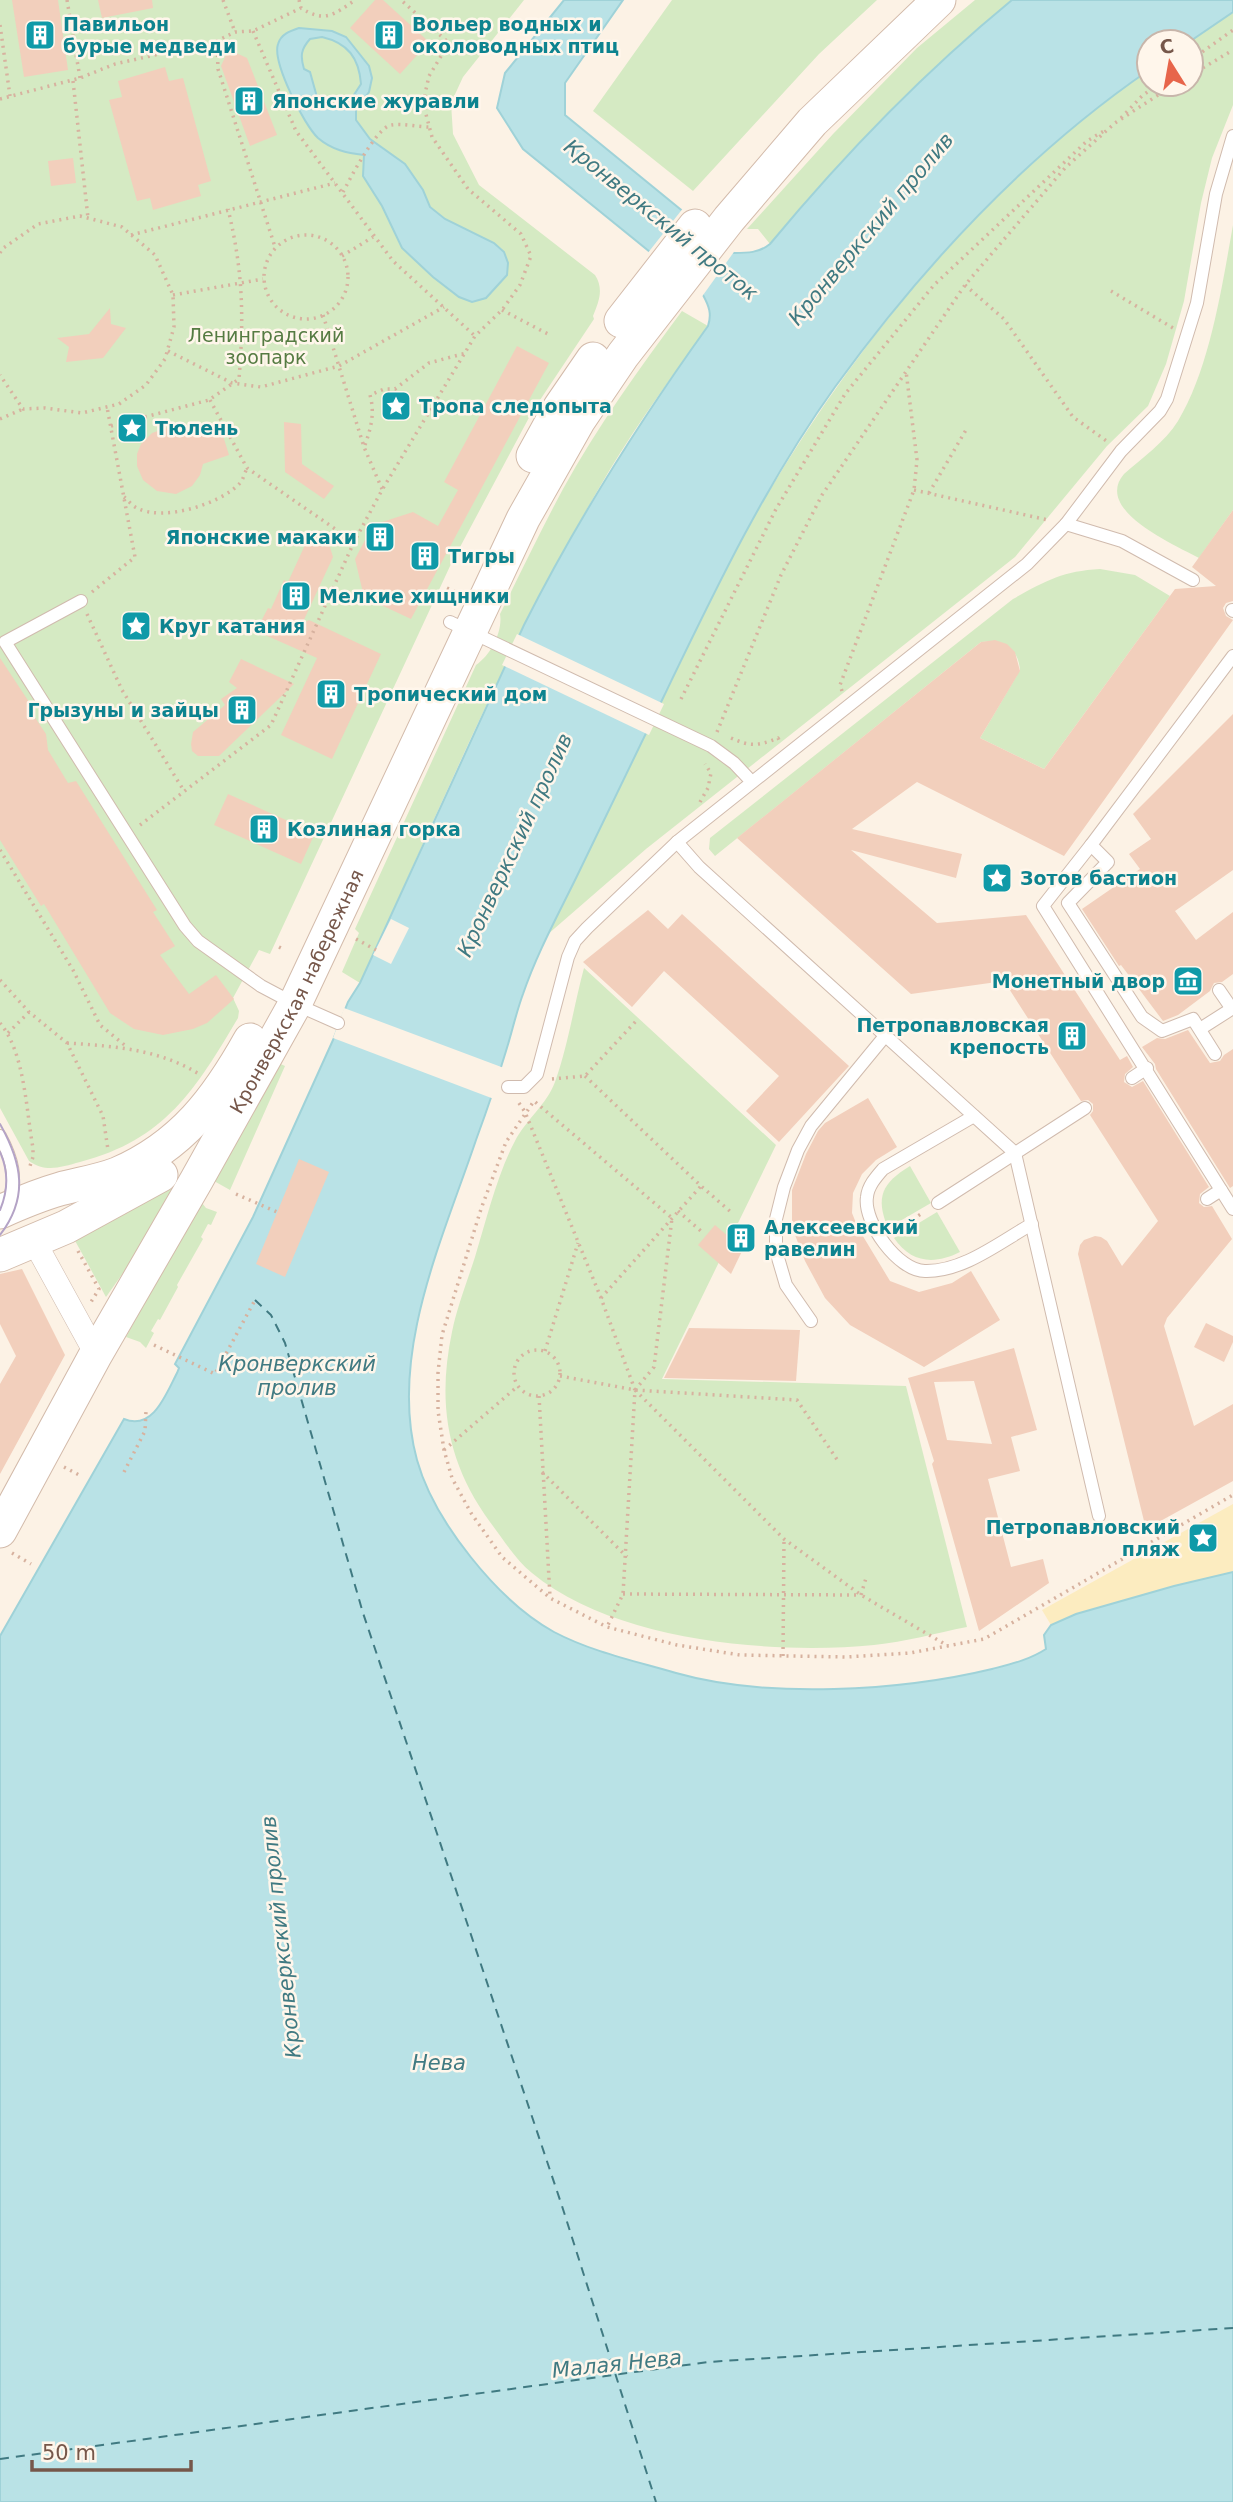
<svg xmlns="http://www.w3.org/2000/svg" width="1233" height="2502" font-family="'DejaVu Sans',sans-serif">
<style>
.green{fill:#d5eac3}
.sand{fill:#fcecc0}
.water{fill:#b9e2e6;stroke:#9fd2d8;stroke-width:2;fill-rule:evenodd}
.pier{fill:#fcf2e5}
.lines{fill:none;stroke-linecap:round;stroke-linejoin:round}
.ferry{stroke:#407a82;stroke-width:2;stroke-dasharray:9 7;stroke-linecap:butt}
.building{fill:#f2cfbc;fill-rule:evenodd}
.lane-casing{stroke:#d0bbae;stroke-width:14}
.street-casing{stroke:#d0bbae;stroke-width:24}
.secondary-casing{stroke:#d3bbab;stroke-width:35}
.path{stroke:#d7b29f;stroke-width:3.5;stroke-dasharray:2 5;stroke-linecap:butt}
.lane{stroke:#fff;stroke-width:12}
.street{stroke:#fff;stroke-width:23}
.secondary{stroke:#fff;stroke-width:33}
.tram{stroke:#b4a3c6;stroke-width:2}
.labels{text-anchor:middle;stroke-width:5;stroke-linejoin:round;paint-order:stroke}
.culture-label{font-size:19px;font-weight:bold;fill:#0d838f;stroke:#fff6eb;text-anchor:start}
.park-label{font-size:19px;fill:#557b42;stroke:#fff6eb}
.street-label{font-size:19px;fill:#76574a;stroke:#fff6eb}
.water-label{font-size:21px;font-style:italic;fill:#407a82;stroke:#fff6eb}
</style>
<rect width="100%" height="100%" fill="#fcf2e5"/>
<g class="green">
<path d="M0,0H524L463,77L451,103L453,134L479,185L595,275C604,289 599,301 593,316L594,319L532,412L451,564L270,954L259,950L233,998L239,1011L238,1018C196,1089 165,1140 80,1162C61,1167 46,1173 29,1161L0,1108Z"/>
<polygon points="672,0 877,0 819,54 693,191 593,111"/>
<path d="M975,0H1012C923,73 843,156 770,244L758,229H747L833,134L917,48Z"/>
<path d="M1233,12V105L1212,158L1201,203L1184,301L1166,364L1148,406L1107,446L1015,557L646,849L547,935C592,847 634,758 677,670C705,612 732,553 765,498C863,333 991,179 1149,70V84H1191L1189,42Z"/>
<path d="M1233,225V510L1199,558C1175,545 1093,510 1124,474C1142,458 1165,442 1178,421C1210,368 1222,286 1233,225Z"/>
<path d="M682,311L708,326C674,374 639,421 609,471C512,634 439,811 360,983L342,972L359,933L355,929L476,665C491,655 503,631 500,614C521,572 541,530 563,489C597,427 639,369 682,311Z"/>
<path d="M1100,569L1135,575L1170,596L1044,769L980,738L1020,670C1018,647 1003,639 981,642L715,856L709,849L710,838L1013,599C1045,581 1063,571 1100,569Z"/>
<path d="M584,968L776,1145L662,1379L906,1386L967,1627C936,1633 905,1642 874,1645C771,1655 614,1641 532,1573C515,1559 503,1539 490,1522C447,1463 437,1403 452,1332C457,1307 467,1282 475,1257C486,1221 497,1175 515,1141C525,1121 547,1104 555,1082C568,1046 574,1005 584,968Z"/>
<polygon points="276,1062 285,1066 230,1190 214,1181 202,1203 206,1208 217,1212 211,1225 208,1224 201,1237 203,1239 177,1285 178,1287 160,1320 158,1319 151,1331 154,1333 146,1348 140,1342 126,1337"/>
<path d="M910,1166L931,1203L888,1228C875,1197 882,1183 910,1166Z"/>
<polygon points="185,1178 188,1181 106,1297 73,1237"/>
<path d="M937,1212L960,1252C934,1265 911,1263 894,1238Z"/>
</g>
<polygon class="sand" points="1233,1504 1233,1572 1113,1603 1051,1625 1042,1610"/>
<g class="water">
<path d="M564,0H623L565,83V115L734,253C747,253 759,253 770,244C843,156 923,73 1012,0H1233V12L1189,42H1149V70C1027,154 922,267 835,387C766,483 715,590 664,696C635,756 606,816 577,876C558,915 537,953 523,994C516,1013 512,1032 506,1051C497,1081 487,1110 476,1140C443,1238 388,1355 417,1460C434,1521 498,1601 554,1632C592,1652 635,1661 676,1673C767,1699 901,1691 992,1669C1011,1664 1029,1660 1046,1649L1044,1635L1051,1625L1076,1614L1174,1586L1233,1572V2502H0V1636L124,1419C153,1431 166,1394 177,1373L179,1368L175,1364L253,1217L333,1040L348,1002L360,983L524,625C577,520 639,422 708,326C712,314 709,306 703,295L523,149L497,108L505,73Z"/>
<path d="M299,28L332,31L346,37L369,66L372,78L369,92L356,109V120L370,139L405,164L423,190L430,207L445,219L494,243L504,252L508,263L507,275L486,298L472,302L459,297L433,277L402,248L382,206L363,176L364,155C347,153 332,150 318,138C304,125 272,62 278,44C281,34 290,31 299,28ZM322,37C348,43 359,58 361,84L348,104L333,107L317,97L310,72L304,69C300,56 301,49 310,39Z"/>
</g>
<g class="pier">
<polygon points="684,207 736,249 701,298 647,254"/>
<polygon points="517,634 664,704 649,735 502,665"/>
<polygon points="391,919 409,928 391,964 373,955"/>
<polygon points="344,1008 504,1068 494,1099 333,1038"/>
</g>
<g class="lines">
<g class="ferry">
<polyline points="255,1300 271,1315 285,1343 363,1613 562,2206 656,2502"/>
<polyline points="0,2459 708,2362 1233,2328"/>
</g>
</g>
<g class="building">
<polygon points="12,0 58,0 68,70 24,77"/>
<polygon points="98,0 152,0 153,8 102,18"/>
<polygon points="375,0 383,0 429,42 400,74 350,28"/>
<polygon points="234,52 247,58 277,135 250,146 221,66 226,55"/>
<polygon points="165,67 169,81 183,78 211,181 198,185 201,196 153,210 150,198 137,201 109,100 122,97 118,81"/>
<polygon points="73,158 76,183 51,186 48,161"/>
<polygon points="110,308 111,324 126,328 103,358 66,362 69,347 57,338 89,334"/>
<polygon points="517,346 549,363 411,619 364,597 355,559 373,525 413,512 438,526 458,490 444,482"/>
<polygon points="284,422 301,424 302,464 334,486 324,499 285,472"/>
<polygon points="220,426 229,455 203,464 200,475 192,486 176,494 157,491 143,480 137,466 137,454 141,444 152,433 166,428 193,434"/>
<polygon points="1233,510 1233,601 1226,603 1223,608 1226,616 1233,620 1064,856 917,782 852,829 962,854 956,878 851,850 937,923 1026,915 1120,1060 1127,1056 1133,1067 1125,1074 1124,1082 1132,1087 1143,1081 1209,1187 1200,1194 1199,1203 1204,1207 1212,1206 1232,1239 1167,1318 1164,1326 1194,1426 1233,1404 1233,1481 1146,1529 1078,1254 1080,1245 1084,1240 1095,1236 1101,1237 1107,1241 1122,1266 1158,1221 1090,1115 1093,1111 1093,1104 1088,1100 1081,1101 1004,981 911,994 737,838 981,642 995,640 1007,644 1015,652 1020,671 980,738 1044,769 1175,589 1216,586 1192,567"/>
<polygon points="320,540 329,544 333,557 302,624 309,620 381,654 332,759 281,735 317,658 256,631 268,608 271,609 284,580 288,582 305,545"/>
<polygon points="0,658 35,711 32,713 46,734 48,750 68,783 76,781 157,910 153,912 175,946 160,955 189,994 216,975 234,999 207,1023 193,1029 163,1035 134,1029 110,1013 44,904 41,906 0,840"/>
<polygon points="241,659 294,684 219,756 198,756 192,751 191,744 193,732 225,705 221,699 237,688 229,682"/>
<polygon points="1233,714 1233,870 1175,911 1196,940 1233,912 1233,974 1222,982 1214,983 1210,991 1178,1015 1163,1021 1121,965 1119,966 1082,909 1140,869 1129,854 1151,839 1133,814"/>
<polygon points="228,794 315,833 301,864 214,825"/>
<polygon points="648,910 668,929 682,914 849,1066 779,1142 746,1111 779,1076 664,971 632,1007 583,962"/>
<polygon points="1188,1030 1210,1063 1220,1061 1224,1055 1233,1049 1233,1186 1230,1188 1156,1069 1155,1064 1142,1047 1157,1038 1165,1039"/>
<polygon points="868,1098 897,1147 876,1160 862,1174 853,1193 852,1213 858,1228 890,1281 919,1292 952,1283 971,1271 1000,1320 924,1367 850,1325 825,1298 805,1261 792,1227 792,1190 806,1154 818,1131 825,1123"/>
<polygon points="299,1159 329,1172 285,1277 256,1264"/>
<polygon points="715,1225 743,1249 731,1274 698,1245"/>
<polygon points="22,1269 65,1355 0,1474 0,1384 16,1356 0,1324 0,1274"/>
<polygon points="1206,1323 1233,1336 1233,1342 1224,1362 1194,1347"/>
<polygon points="689,1328 800,1330 796,1381 664,1378"/>
<path d="M1014,1348L1037,1430L1011,1437L1020,1471L988,1479L1011,1567L1043,1559L1049,1583L979,1631L932,1464L934,1461L908,1378ZM974,1381L992,1444L947,1440L934,1382Z"/>
</g>
<g class="lines">
<g class="lane-casing">
<g id="lane">
<polyline points="1066,524 1122,541 1193,580"/>
<polyline points="81,601 5,642 185,926 198,941 261,986 295,1004 338,1023"/>
<polyline points="1232,610 1233,611"/>
<polyline points="450,622 711,746 734,763 751,781"/>
<polyline points="1233,656 1091,845 1043,906 1233,1209"/>
<polyline points="677,842 699,867 1015,1153 1099,1516"/>
<polyline points="1091,845 1108,862 1068,903 1142,1017 1162,1031 1193,1019 1215,1054"/>
<polyline points="1219,990 1232,1009"/>
<polyline points="1200,1029 1233,1008"/>
<polyline points="1132,1078 1147,1068"/>
<polyline points="508,1087 524,1087 537,1074 568,957 575,941 587,928 677,842 1027,564 1066,524 1121,451 1160,411 1167,399 1197,303 1216,194 1233,136"/>
<path d="M974,1116L883,1169C876,1177 868,1186 867,1197C863,1222 898,1271 925,1271C963,1272 1000,1242 1032,1224"/>
<path d="M0,1136C12,1158 18,1179 8,1202"/>
<polyline points="1207,1199 1221,1190"/>
<polyline points="938,1203 1085,1108"/>
<polyline points="811,1321 786,1285 776,1251 776,1219 784,1187 798,1150 811,1126 885,1036"/>
</g>
</g>
<g class="street-casing">
<polyline id="street" points="34,1241 96,1354"/>
</g>
<g class="secondary-casing">
<g id="secondary">
<polyline points="621,321 695,226"/>
<polyline points="533,456 560,407 593,359"/>
<path d="M0,1212C20,1203 39,1195 60,1189C79,1184 99,1181 117,1174C182,1146 217,1099 250,1040"/>
<polyline points="0,1255 66,1227 161,1175"/>
<path id="s1" d="M0,1531L96,1354L196,1181L295,1004L523,519L579,420L623,355L729,219L812,122L939,0"/>
</g>
</g>
<g class="path">
<polyline points="67,0 80,78"/>
<polyline points="223,0 235,32"/>
<polyline points="299,0 301,8"/>
<polyline points="0,25 10,96"/>
<polyline points="253,31 296,131 393,261 475,336"/>
<polyline points="217,41 218,69 275,247"/>
<polyline points="1191,60 1233,30"/>
<polyline points="1191,75 1233,50"/>
<polyline points="73,81 88,218"/>
<path d="M0,99L80,78L115,64L217,41L235,32L253,31L301,8C324,23 334,15 355,0"/>
<polyline points="1121,118 1142,96 1158,84"/>
<path d="M343,192C350,179 376,128 391,125C402,123 418,127 430,127"/>
<polyline points="131,235 335,183"/>
<circle cx="306" cy="277" r="42"/>
<polyline points="0,253 2,249 38,224 80,216 122,227 155,255 173,295 174,327 165,359 146,385 119,404 82,413 45,408 23,409 0,375"/>
<polyline points="342,256 373,237"/>
<polyline points="965,285 1004,319 1073,417 1108,442"/>
<polyline points="1111,291 1173,328"/>
<polyline points="173,295 263,279"/>
<polyline points="502,310 548,334"/>
<polyline points="323,315 364,447 382,489"/>
<polyline points="168,351 232,383 261,387 339,366 444,307"/>
<polyline points="210,400 247,468 354,542"/>
<polyline points="0,419 23,409"/>
<path d="M111,426L209,400L239,379C244,316 243,271 228,209"/>
<path d="M365,445C371,428 375,413 370,395L384,389H395L429,363L466,353"/>
<polyline points="914,490 1048,520"/>
<polyline points="929,493 966,430"/>
<path d="M124,497C128,500 132,506 137,508C163,522 221,504 240,483C243,480 245,472 247,468"/>
<polyline points="447,588 458,593"/>
<polyline points="92,592 135,557 107,407"/>
<polyline points="87,614 122,690 184,791"/>
<polyline points="842,691 840,685 914,490 917,460 906,371"/>
<polyline points="681,699 776,509 845,394 934,285 1087,141 1104,131"/>
<polyline points="717,732 781,575 822,495 965,285 1065,168 1115,123 1175,84"/>
<path d="M731,738C751,747 758,746 778,738L779,740"/>
<polyline points="700,802 708,788 711,773 705,764"/>
<polyline points="140,825 271,725 354,542 382,490 475,336 502,310 520,285 531,256 521,234 468,189 432,137 423,103 429,76 449,43 401,0"/>
<polyline points="0,850 73,970 100,1025 127,1047"/>
<polyline points="356,939 376,950"/>
<polyline points="279,947 285,950"/>
<polyline points="0,980 29,1012 67,1043 103,1116 108,1150"/>
<path d="M0,1023C25,1053 26,1110 33,1148V1157L29,1169"/>
<polyline points="8,1033 29,1012"/>
<path d="M67,1043C112,1046 159,1049 199,1074"/>
<polyline points="585,1076 701,1186 732,1213"/>
<polyline points="552,1079 585,1076 637,1020"/>
<polyline points="519,1103 525,1112 601,1298 635,1390 623,1594 607,1627"/>
<polyline points="236,1194 277,1212"/>
<polyline points="678,1211 702,1232"/>
<polyline points="895,1231 924,1212"/>
<polyline points="78,1251 99,1289 91,1302"/>
<polyline points="601,1298 701,1186"/>
<polyline points="154,1345 215,1374 255,1300"/>
<circle cx="537" cy="1373" r="23"/>
<polyline points="545,1351 578,1243"/>
<polyline points="560,1376 635,1390 797,1400 838,1461"/>
<polyline points="635,1390 654,1367 672,1218 534,1101 506,1142 481,1209 442,1335 438,1373 438,1411 444,1450 452,1478 471,1513 502,1557 550,1598 607,1627 677,1645 740,1655 846,1657 910,1653 984,1639 1233,1495"/>
<polyline points="635,1390 784,1539 861,1595 948,1646"/>
<polyline points="539,1396 550,1597"/>
<polyline points="444,1450 518,1386"/>
<polyline points="64,1467 81,1476"/>
<polyline points="124,1472 145,1431 146,1411"/>
<polyline points="542,1472 627,1557"/>
<polyline points="12,1553 31,1564"/>
<polyline points="623,1594 859,1595"/>
<polyline points="861,1595 866,1578"/>
<polyline points="783,1656 784,1539"/>
</g>
<use href="#lane" class="lane"/>
<use href="#street" class="street"/>
<use href="#secondary" class="secondary"/>
<g class="tram">
<path d="M0,1124C22,1163 29,1197 0,1235"/>
<path d="M0,1152C9,1172 8,1191 0,1210"/>
</g>
</g>
<defs>
<g id="building-square" transform="scale(1.575)"><rect x="-9" y="-9" width="18" height="18" rx="4" fill="#0f9aa8" stroke="#fff6eb"/><path d="M-4-6H4V6H1V3H-1V6H-4ZM-2.5-4.3h1.7v1.8h-1.7ZM.8-4.3h1.7v1.8H.8ZM-2.5-1h1.7V.8h-1.7ZM.8-1h1.7V.8H.8Z" fill="#fff"/></g>
<g id="sight-square" transform="scale(1.575)"><rect x="-9" y="-9" width="18" height="18" rx="4" fill="#0f9aa8" stroke="#fff6eb"/><path d="M0-6L1.8-2.2L6-1.7L2.9 1.2L3.7 5.4L0 3.3L-3.7 5.4L-2.9 1.2L-6-1.7L-1.8-2.2Z" fill="#fff"/></g>
<g id="museum-square" transform="scale(1.575)"><rect x="-9" y="-9" width="18" height="18" rx="4" fill="#0f9aa8" stroke="#fff6eb"/><path d="M0-6L6-3V-2H-6V-3ZM-5-1h2V3h-2ZM-1-1h2V3h-2ZM3-1h2V3H3ZM-6 4H6V6H-6Z" fill="#fff"/></g>
</defs>
<g fill-rule="evenodd">
<use href="#building-square" x="40" y="35"/>
<use href="#building-square" x="389" y="35"/>
<use href="#building-square" x="249" y="101"/>
<use href="#sight-square" x="396" y="406"/>
<use href="#sight-square" x="132" y="428"/>
<use href="#building-square" x="380" y="537"/>
<use href="#building-square" x="425" y="556"/>
<use href="#building-square" x="296" y="596"/>
<use href="#sight-square" x="136" y="626"/>
<use href="#building-square" x="331" y="694"/>
<use href="#building-square" x="242" y="710"/>
<use href="#building-square" x="264" y="829"/>
<use href="#sight-square" x="997" y="878"/>
<use href="#museum-square" x="1188" y="981"/>
<use href="#building-square" x="1072" y="1036"/>
<use href="#building-square" x="741" y="1238"/>
<use href="#sight-square" x="1203" y="1538"/>
</g>
<g class="labels">
<g class="culture-label">
<text x="63" y="31">Павильон<tspan x="63" dy="22">бурые медведи</tspan></text>
<text x="412" y="31">Вольер водных и<tspan x="412" dy="22">околоводных птиц</tspan></text>
<text x="272" y="108">Японские журавли</text>
<text x="419" y="413">Тропа следопыта</text>
<text x="155" y="435">Тюлень</text>
<text x="357" y="544" text-anchor="end">Японские макаки</text>
<text x="448" y="563">Тигры</text>
<text x="319" y="603">Мелкие хищники</text>
<text x="159" y="633">Круг катания</text>
<text x="354" y="701">Тропический дом</text>
<text x="219" y="717" text-anchor="end">Грызуны и зайцы</text>
<text x="287" y="836">Козлиная горка</text>
<text x="1020" y="885">Зотов бастион</text>
<text x="1165" y="988" text-anchor="end">Монетный двор</text>
<text x="1049" y="1032" text-anchor="end">Петропавловская<tspan x="1049" dy="22">крепость</tspan></text>
<text x="764" y="1234">Алексеевский<tspan x="764" dy="22">равелин</tspan></text>
<text x="1180" y="1534" text-anchor="end">Петропавловский<tspan x="1180" dy="22">пляж</tspan></text>
</g>
<g class="park-label">
<text x="266" y="342">Ленинградский<tspan x="266" dy="22">зоопарк</tspan></text>
</g>
<g class="street-label">
<text dy="7" stroke="none"><textPath href="#s1" startOffset="616">Кронверкская набережная</textPath></text>
</g>
<g class="water-label">
<text transform="translate(661 220) rotate(39)" y="7">Кронверкский проток</text>
<text transform="translate(871 229) rotate(-50)" y="7">Кронверкский пролив</text>
<text transform="translate(515 845) rotate(-65)" y="7">Кронверкский пролив</text>
<text x="297" y="1371">Кронверкский<tspan x="297" dy="24">пролив</tspan></text>
<text transform="translate(281 1937) rotate(-96)" y="7">Кронверкский пролив</text>
<text x="439" y="2070">Нева</text>
<text transform="translate(617 2364) rotate(-6)" y="7">Малая Нева</text>
</g>
</g>
<g transform="translate(1170 63) rotate(349)"><circle r="33" fill="#fff6eb" stroke="#c8b6ab" stroke-width="2"/>
<path d="M0-5L12 26L0 18L-12 26Z" fill="#e7654a"/>
<text y="-10" font-size="19" font-weight="bold" text-anchor="middle" fill="#76574a">С</text>
</g>
<path d="M32 2460v10h159v-10" fill="none" stroke="#76574a" stroke-width="3.5"/>
<text x="42" y="2460" font-size="21" fill="#76574a" stroke="#fff6eb" stroke-width="5" paint-order="stroke">50 m</text>
</svg>
